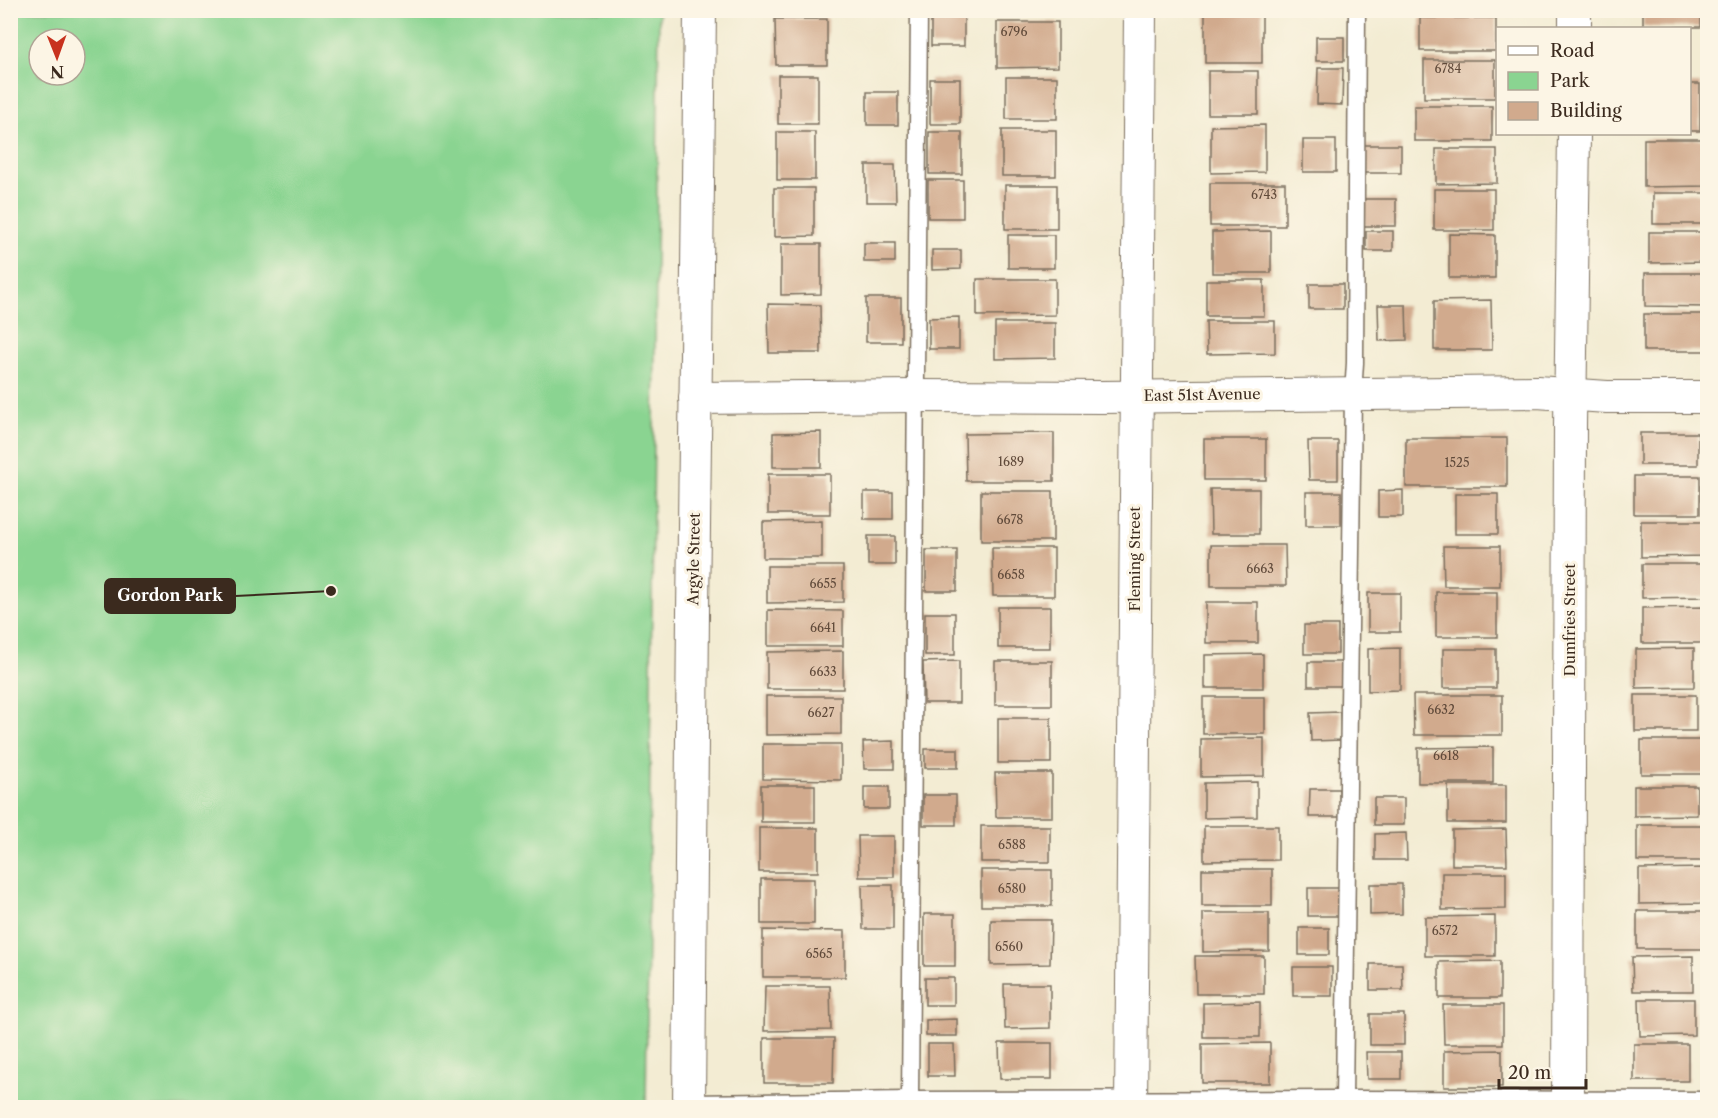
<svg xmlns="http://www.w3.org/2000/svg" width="1718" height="1118" font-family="'Libre Caslon Text',serif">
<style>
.green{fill:#8ad491;stroke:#627f58;stroke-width:1.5;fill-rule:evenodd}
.building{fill:#d1aa8d}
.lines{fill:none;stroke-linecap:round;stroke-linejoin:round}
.service-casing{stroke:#7b6e5d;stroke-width:19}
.minor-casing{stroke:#7b6e5d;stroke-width:34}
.service{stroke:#fff;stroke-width:16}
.minor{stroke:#fff;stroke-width:32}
.labels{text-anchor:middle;stroke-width:6;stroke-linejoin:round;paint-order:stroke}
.number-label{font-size:12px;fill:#604a3a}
.street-label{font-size:15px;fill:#3b2a1e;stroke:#fcf5e5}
.leader{fill:none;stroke:#3b2a1e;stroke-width:2}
.callout-dot{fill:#3b2a1e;stroke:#fcf5e5;stroke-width:2}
.callout{fill:#3b2a1e;stroke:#3b2a1e;stroke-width:2}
.callout-label{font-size:16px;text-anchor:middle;font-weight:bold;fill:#fff}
</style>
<rect width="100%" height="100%" fill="#fcf5e5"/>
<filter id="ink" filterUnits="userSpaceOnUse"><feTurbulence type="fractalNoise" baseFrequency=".0167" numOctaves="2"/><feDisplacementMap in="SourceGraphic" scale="12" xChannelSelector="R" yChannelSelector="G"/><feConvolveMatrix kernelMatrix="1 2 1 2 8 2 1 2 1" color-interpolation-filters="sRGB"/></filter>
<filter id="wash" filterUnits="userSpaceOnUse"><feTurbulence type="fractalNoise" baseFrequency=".008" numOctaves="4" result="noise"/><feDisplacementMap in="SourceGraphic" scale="24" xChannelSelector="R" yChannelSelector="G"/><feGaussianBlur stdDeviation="1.35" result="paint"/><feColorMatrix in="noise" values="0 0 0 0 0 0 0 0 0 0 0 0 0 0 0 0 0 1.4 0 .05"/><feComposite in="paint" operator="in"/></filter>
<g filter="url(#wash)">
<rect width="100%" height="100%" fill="#f3ecd3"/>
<path class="green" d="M10,11H659L646,1107H11ZM39,39H75V75H39Z"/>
<g id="blocks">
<g class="building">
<rect x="1008" y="10" width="51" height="3"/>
<rect x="1643" y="10" width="58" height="17"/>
<rect x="1205" y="11" width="57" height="52"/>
<polygon points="964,14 964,46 931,46 931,15"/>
<rect x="1420" y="18" width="76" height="33"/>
<polygon points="775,19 827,19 827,65 776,65"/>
<polygon points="997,22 1058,22 1058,67 997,68"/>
<rect x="1316" y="37" width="28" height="24"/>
<rect x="1424" y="60" width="71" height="38"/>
<polygon points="1318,68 1343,68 1342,105 1317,104"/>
<rect x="1208" y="71" width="50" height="43"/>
<rect x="778" y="75" width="40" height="49"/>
<rect x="1006" y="77" width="51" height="42"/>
<rect x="930" y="79" width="30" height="45"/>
<rect x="1690" y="84" width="10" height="47"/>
<rect x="867" y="92" width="31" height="33"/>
<rect x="1414" y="106" width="78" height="35"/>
<polygon points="1265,125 1265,172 1211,173 1211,126"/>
<rect x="1002" y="130" width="54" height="46"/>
<rect x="777" y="132" width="38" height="48"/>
<rect x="929" y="132" width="33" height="42"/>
<polygon points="1644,139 1708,139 1708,186 1644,187"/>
<rect x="1303" y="140" width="33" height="32"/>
<rect x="1364" y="145" width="37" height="28"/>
<polygon points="1436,149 1497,149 1497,183 1436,184"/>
<polygon points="866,165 895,165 896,202 866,202"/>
<rect x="928" y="180" width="35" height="38"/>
<rect x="1210" y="183" width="75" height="43"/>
<rect x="1005" y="185" width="52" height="44"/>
<polygon points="774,188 814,188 814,236 774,237"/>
<rect x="1434" y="189" width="60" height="41"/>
<rect x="1653" y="193" width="55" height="31"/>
<rect x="1364" y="199" width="32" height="27"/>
<polygon points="1271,231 1271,273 1212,273 1212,232"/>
<rect x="1366" y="231" width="27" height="20"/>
<polygon points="1649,232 1708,232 1708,262 1649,263"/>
<polygon points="1449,234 1495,235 1495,278 1449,278"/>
<rect x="1008" y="235" width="46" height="33"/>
<rect x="864" y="243" width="31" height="19"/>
<polygon points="781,244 821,244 821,294 781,295"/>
<polygon points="932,250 961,250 961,269 932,270"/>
<polygon points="1645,273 1708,273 1708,307 1645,306"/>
<polygon points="977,279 1055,279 1055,315 977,316"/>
<rect x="1206" y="280" width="58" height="36"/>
<rect x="1309" y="284" width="34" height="25"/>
<rect x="866" y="298" width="35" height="44"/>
<polygon points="1491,300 1492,350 1434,350 1434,301"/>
<polygon points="768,304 820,305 821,353 769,353"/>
<polygon points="1378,305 1406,305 1407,340 1379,341"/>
<rect x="1644" y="314" width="64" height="37"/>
<polygon points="959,317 959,349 929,349 929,318"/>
<polygon points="1206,321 1275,321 1275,353 1207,354"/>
<polygon points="995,323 1055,323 1055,358 995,359"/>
<polygon points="821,432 821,467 773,467 773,433"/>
<polygon points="1054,433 1054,481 966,481 965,434"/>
<rect x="1640" y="433" width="58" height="32"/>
<rect x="1406" y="438" width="101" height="49"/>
<rect x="1204" y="439" width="62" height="41"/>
<polygon points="1308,441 1338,441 1338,480 1309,480"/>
<rect x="768" y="474" width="62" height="40"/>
<rect x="1634" y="476" width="66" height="38"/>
<polygon points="1210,489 1259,489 1259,534 1211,534"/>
<polygon points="1403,490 1403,517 1378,517 1378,491"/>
<rect x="981" y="491" width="72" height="50"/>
<rect x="864" y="492" width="29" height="27"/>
<rect x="1306" y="492" width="35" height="33"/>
<rect x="1455" y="494" width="43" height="40"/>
<polygon points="822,521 822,558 763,558 763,522"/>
<polygon points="1641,521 1708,521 1708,556 1641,557"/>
<rect x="868" y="536" width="27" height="29"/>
<polygon points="1211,545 1285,545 1286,586 1211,586"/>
<polygon points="1443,546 1500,546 1500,586 1444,586"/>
<polygon points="992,548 1054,548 1054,596 993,596"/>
<rect x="926" y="550" width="31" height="41"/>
<polygon points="1642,564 1708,564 1708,597 1642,598"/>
<polygon points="767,566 843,566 843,602 767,603"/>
<rect x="1436" y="592" width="61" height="45"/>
<rect x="1368" y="593" width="32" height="39"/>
<rect x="1206" y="602" width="52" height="41"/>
<rect x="998" y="607" width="52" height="41"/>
<polygon points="1708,607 1708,643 1642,643 1642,608"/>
<polygon points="768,610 843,611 843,646 768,646"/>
<rect x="925" y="613" width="30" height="42"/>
<rect x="1304" y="625" width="34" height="29"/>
<polygon points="1400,648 1400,690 1368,691 1368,649"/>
<polygon points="1694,648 1694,687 1636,688 1636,649"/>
<rect x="1443" y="649" width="53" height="39"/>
<polygon points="843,651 843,689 767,689 767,652"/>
<polygon points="1263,654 1263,688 1205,688 1205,655"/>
<polygon points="959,661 959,703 924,703 923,662"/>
<rect x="995" y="661" width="57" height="44"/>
<rect x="1308" y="662" width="34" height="24"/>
<polygon points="1413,695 1502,695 1502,735 1414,735"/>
<rect x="1635" y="695" width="61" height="36"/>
<polygon points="766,696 841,696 841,734 766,735"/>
<rect x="1203" y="697" width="62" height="37"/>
<polygon points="1340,712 1341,740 1311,741 1310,713"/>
<rect x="998" y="718" width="53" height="45"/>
<polygon points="1264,738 1264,776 1201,777 1201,739"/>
<rect x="1641" y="740" width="67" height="34"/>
<polygon points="894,741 894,769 864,769 863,742"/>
<polygon points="763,744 841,744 841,780 763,779"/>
<polygon points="1493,747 1493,783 1418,783 1418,748"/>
<rect x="925" y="749" width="33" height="19"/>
<polygon points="995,773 1052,773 1052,817 996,817"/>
<polygon points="1257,782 1257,817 1204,818 1204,783"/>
<rect x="761" y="785" width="54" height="37"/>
<rect x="1448" y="785" width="58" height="38"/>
<polygon points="1634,786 1697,786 1697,815 1634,816"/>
<rect x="864" y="787" width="25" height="22"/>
<polygon points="1310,789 1339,789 1340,817 1309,817"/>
<rect x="923" y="795" width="33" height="30"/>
<rect x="1374" y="798" width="30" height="27"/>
<rect x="1637" y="825" width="70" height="36"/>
<rect x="981" y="826" width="69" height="36"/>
<polygon points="1204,826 1278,826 1278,860 1204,861"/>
<rect x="759" y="828" width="59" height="44"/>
<polygon points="1506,829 1507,865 1452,865 1452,830"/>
<polygon points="1406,833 1407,860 1375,860 1375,834"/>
<polygon points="858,836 894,836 894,877 859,877"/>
<polygon points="1708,868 1708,903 1639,904 1639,869"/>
<rect x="1202" y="869" width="70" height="37"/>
<rect x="981" y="870" width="71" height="36"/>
<polygon points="1442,873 1506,873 1506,909 1442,910"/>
<rect x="761" y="879" width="53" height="45"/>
<polygon points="1370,884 1402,884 1402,914 1370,915"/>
<polygon points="862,885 893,885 893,929 863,929"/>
<rect x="1308" y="888" width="34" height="28"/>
<rect x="1637" y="911" width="71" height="38"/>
<polygon points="1203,913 1269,913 1269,951 1203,952"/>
<rect x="924" y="914" width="31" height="52"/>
<polygon points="1495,916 1495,956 1425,956 1425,917"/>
<polygon points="991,920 1051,920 1050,964 991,965"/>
<rect x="1299" y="928" width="30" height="27"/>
<polygon points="763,930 845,931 845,977 763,977"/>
<polygon points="1195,956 1264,956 1264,994 1196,994"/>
<polygon points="1693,956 1693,991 1633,991 1632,957"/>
<polygon points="1500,961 1500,998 1439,998 1439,962"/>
<polygon points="1370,964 1402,964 1403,990 1370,990"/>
<rect x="1293" y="967" width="39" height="29"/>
<rect x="925" y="978" width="29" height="27"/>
<polygon points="1004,984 1050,984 1050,1028 1005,1029"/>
<polygon points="765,986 830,986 831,1030 764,1031"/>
<polygon points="1639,999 1694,999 1694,1035 1640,1036"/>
<polygon points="1260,1002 1260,1037 1203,1037 1203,1003"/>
<polygon points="1443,1005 1503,1005 1503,1044 1444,1044"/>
<rect x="1370" y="1014" width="34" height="31"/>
<polygon points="957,1019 957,1036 926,1036 926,1020"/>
<polygon points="764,1038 834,1038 833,1083 764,1083"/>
<polygon points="999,1043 1052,1043 1052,1079 1000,1079"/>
<polygon points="1270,1043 1270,1083 1202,1083 1202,1044"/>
<polygon points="928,1044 954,1044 955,1076 928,1076"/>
<rect x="1634" y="1044" width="54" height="37"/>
<polygon points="1502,1050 1502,1087 1444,1087 1444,1051"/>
<polygon points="1366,1052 1401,1052 1401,1079 1367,1079"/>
</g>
</g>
</g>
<g filter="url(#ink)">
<use href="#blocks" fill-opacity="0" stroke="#7b6e5d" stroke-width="1.5"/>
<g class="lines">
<g class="service-casing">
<g id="service">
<polyline points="1344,1099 1353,394 1355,363 1357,10"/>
<polyline points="910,1100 919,10"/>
<polyline points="689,1103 910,1100 1344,1099 1708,1100"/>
</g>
</g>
<g class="minor-casing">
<g id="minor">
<polyline points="1575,28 1575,10"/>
<polyline points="695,398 915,396 1102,397 1537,392 1607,397 1708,397"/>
<polyline points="689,1108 693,613 700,10"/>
<polyline points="1131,1108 1140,10"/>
<polyline points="1568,1108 1570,426 1574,134"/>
</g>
</g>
<use href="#service" class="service"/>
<use href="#minor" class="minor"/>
</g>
</g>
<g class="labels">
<g class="number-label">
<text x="1014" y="36">6796</text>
<text x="1448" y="73">6784</text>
<text x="1264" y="199">6743</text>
<text x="1011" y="466">1689</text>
<text x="1457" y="467">1525</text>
<text x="1010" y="524">6678</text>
<text x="1260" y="573">6663</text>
<text x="1011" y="579">6658</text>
<text x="823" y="588">6655</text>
<text x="823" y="632">6641</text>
<text x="823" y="676">6633</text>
<text x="1441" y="714">6632</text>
<text x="821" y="717">6627</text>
<text x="1446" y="760">6618</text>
<text x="1012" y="849">6588</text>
<text x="1012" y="893">6580</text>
<text x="1445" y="935">6572</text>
<text x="1009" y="951">6560</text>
<text x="819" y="958">6565</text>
</g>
<g class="street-label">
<text transform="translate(1202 395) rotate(-1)" y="5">East 51st Avenue</text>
<text transform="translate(694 559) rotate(-89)" y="5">Argyle Street</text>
<text transform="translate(1135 559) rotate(-90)" y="5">Fleming Street</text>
<text transform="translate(1570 620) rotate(-90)" y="5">Dumfries Street</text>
</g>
</g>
<path class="leader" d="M331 591L235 596"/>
<circle class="callout-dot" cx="331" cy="591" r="6"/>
<rect class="callout" x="105" y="579" width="130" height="34" rx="6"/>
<g class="callout-label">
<text x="170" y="601">Gordon Park</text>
</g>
<rect width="1718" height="1118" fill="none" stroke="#fcf5e5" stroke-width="36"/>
<rect x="1496" y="27" width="195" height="108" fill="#fcf5e5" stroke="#afa495" stroke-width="1.5"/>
<rect x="1508" y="46" width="30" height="9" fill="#ffffff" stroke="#afa495" stroke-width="1.5"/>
<text x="1550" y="57" font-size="18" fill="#3b2a1e">Road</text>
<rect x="1508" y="72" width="30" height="18" fill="#8ad491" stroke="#afa495" stroke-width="1.5"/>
<text x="1550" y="87" font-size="18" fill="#3b2a1e">Park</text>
<rect x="1508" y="102" width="30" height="18" fill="#d1aa8d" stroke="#afa495" stroke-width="1.5"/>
<text x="1550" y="117" font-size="18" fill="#3b2a1e">Building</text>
<g transform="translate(57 57) rotate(179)"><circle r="28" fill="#fcf5e5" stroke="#afa495" stroke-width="1.5"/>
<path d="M0-4.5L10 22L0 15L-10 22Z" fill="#c8321e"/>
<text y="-9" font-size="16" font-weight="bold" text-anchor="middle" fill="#3b2a1e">N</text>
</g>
<path d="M1499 1079v9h87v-9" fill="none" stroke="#3b2a1e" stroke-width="3"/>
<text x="1508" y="1079" font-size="18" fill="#3b2a1e" stroke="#fcf5e5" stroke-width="4.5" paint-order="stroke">20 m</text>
</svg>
